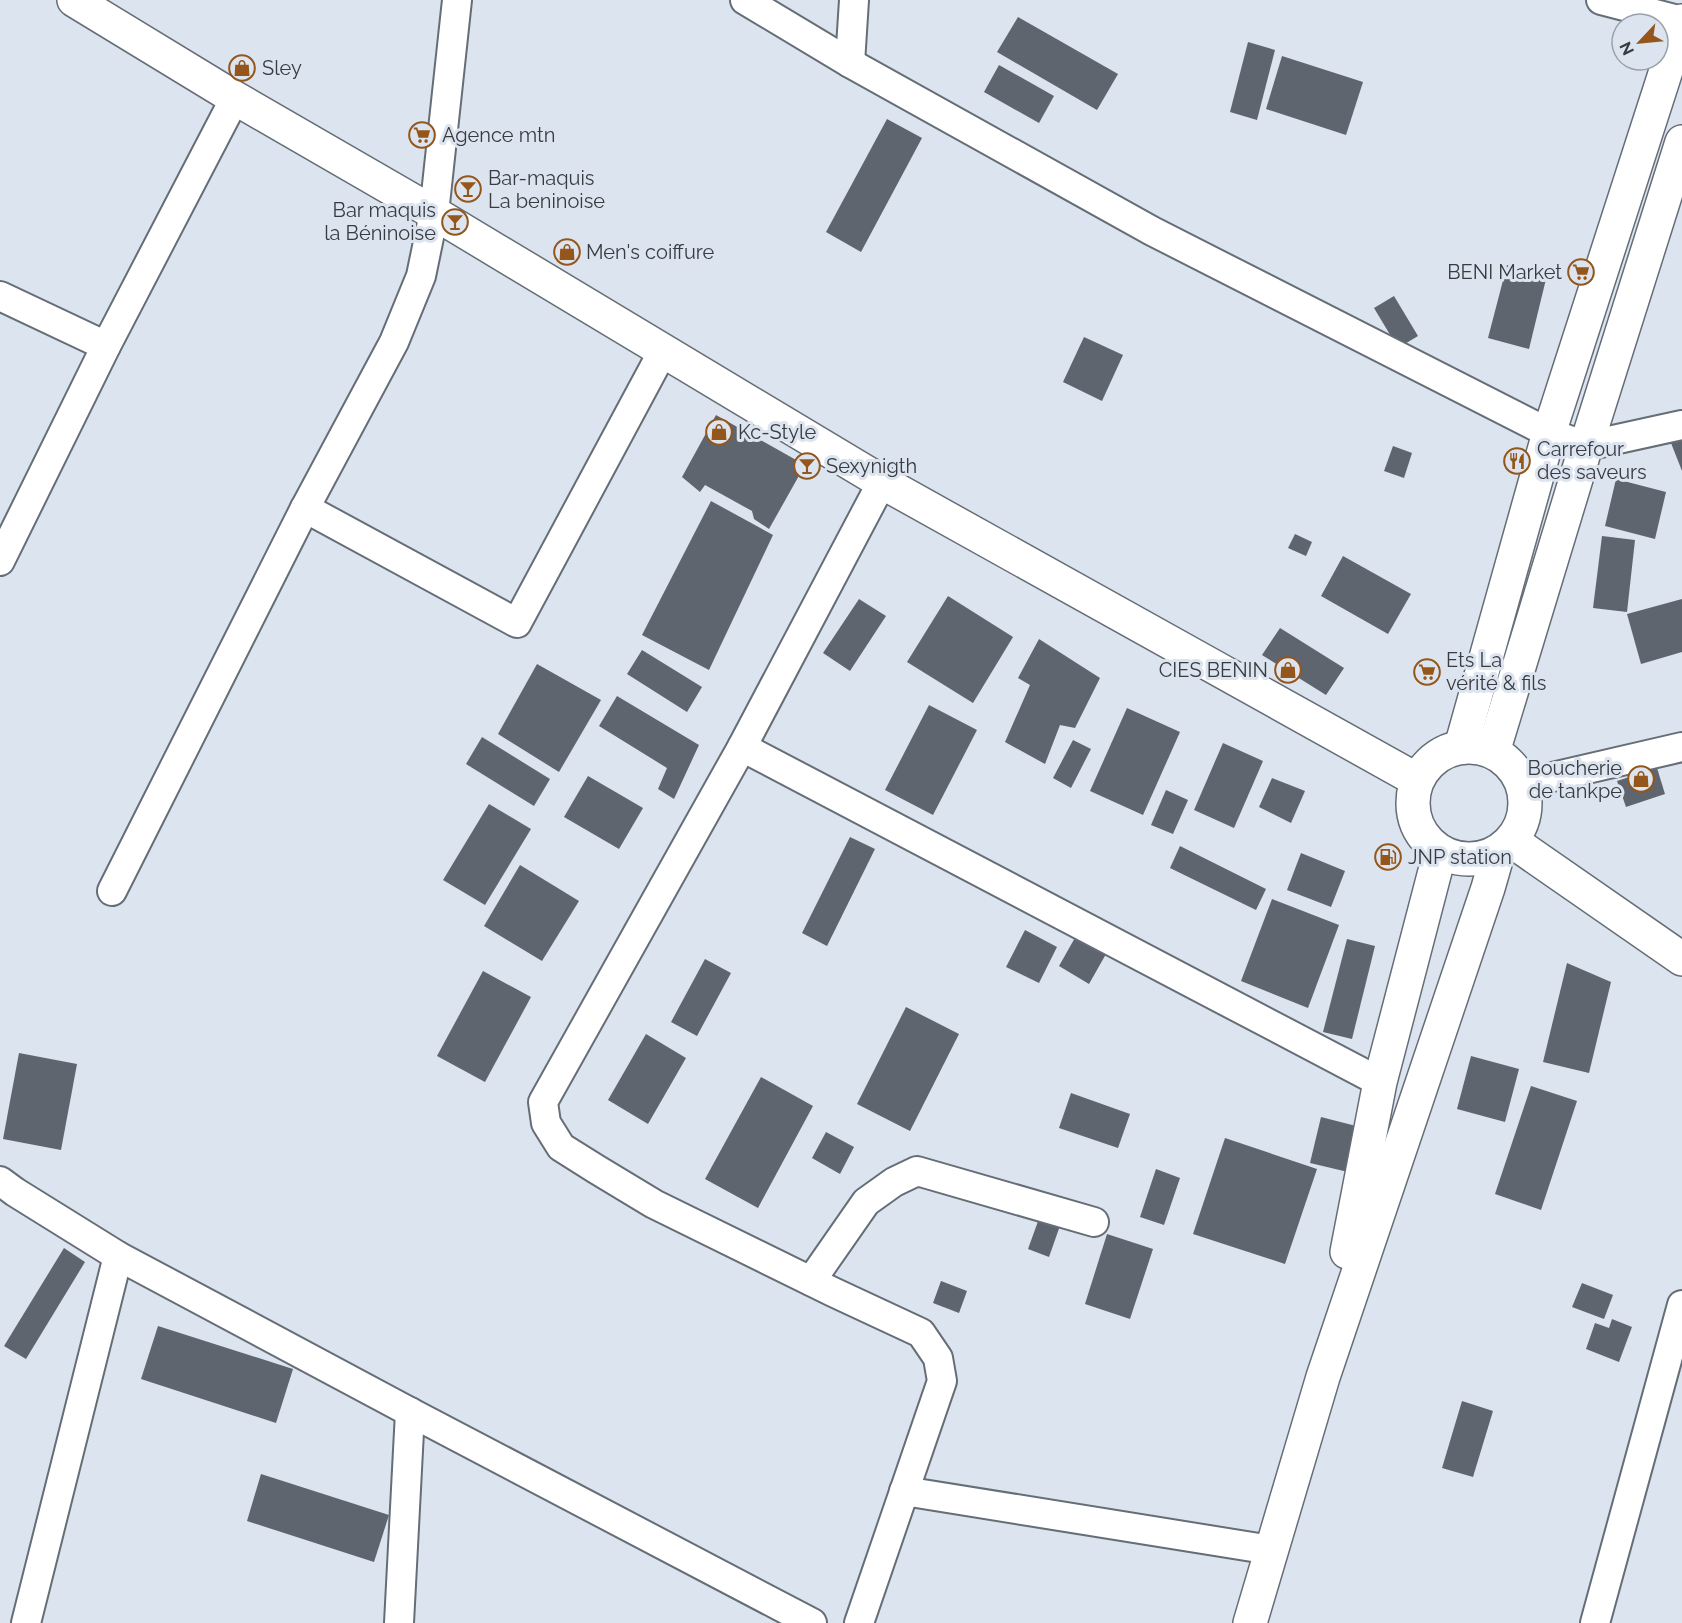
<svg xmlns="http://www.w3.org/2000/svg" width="1682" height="1623" font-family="Raleway,sans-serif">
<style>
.building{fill:#5e656f}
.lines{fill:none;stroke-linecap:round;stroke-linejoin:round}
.minor-casing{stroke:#656d76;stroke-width:32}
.tertiary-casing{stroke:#656d76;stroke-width:36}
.secondary-casing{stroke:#656d76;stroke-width:36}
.minor{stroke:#fff;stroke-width:28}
.tertiary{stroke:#fff;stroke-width:33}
.secondary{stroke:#fff;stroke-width:33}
.labels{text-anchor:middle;stroke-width:6;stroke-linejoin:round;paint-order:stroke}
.poi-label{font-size:20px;fill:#383b40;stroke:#dce4ef;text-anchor:start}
</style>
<rect width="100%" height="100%" fill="#dce4ef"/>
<g class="building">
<polygon points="1018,17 1118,74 1097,110 997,52"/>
<polygon points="1248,42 1275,50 1257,120 1230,112"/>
<polygon points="1282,56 1363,82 1346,135 1266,109"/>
<polygon points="999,65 1054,96 1039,123 984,92"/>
<polygon points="887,119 922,138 861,252 826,232"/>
<polygon points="1507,265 1547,275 1529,349 1488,338"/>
<polygon points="1394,296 1418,336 1398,348 1374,308"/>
<polygon points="1084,337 1123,355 1102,401 1063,382"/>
<polygon points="716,415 805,465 769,529 754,519 752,511 705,485 700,492 682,477"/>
<polygon points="1682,439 1682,471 1671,443"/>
<polygon points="1393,446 1412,453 1404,478 1384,471"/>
<polygon points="1616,479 1666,492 1655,539 1605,526"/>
<polygon points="711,501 773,535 709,670 642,635"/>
<polygon points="1295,534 1312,542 1306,556 1288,548"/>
<polygon points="1602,536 1635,540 1627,612 1593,608"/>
<polygon points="1343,556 1411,594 1388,634 1321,596"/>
<polygon points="948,596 1013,637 973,703 907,662"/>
<polygon points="859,599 886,616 850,671 823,653"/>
<polygon points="1682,599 1682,652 1641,664 1627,614"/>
<polygon points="1280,628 1344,668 1326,695 1262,655"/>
<polygon points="1039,639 1100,678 1075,728 1060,725 1045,764 1005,742 1030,685 1018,678"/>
<polygon points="642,650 702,687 687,712 627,674"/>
<polygon points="537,664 601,700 559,772 498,734"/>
<polygon points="617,696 699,745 674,799 658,789 667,768 599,726"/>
<polygon points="929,705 977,730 933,815 885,790"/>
<polygon points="1127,708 1180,732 1143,815 1090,791"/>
<polygon points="482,737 550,779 534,806 466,764"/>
<polygon points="1073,740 1091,749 1071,788 1053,778"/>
<polygon points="1223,743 1263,761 1234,828 1194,810"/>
<polygon points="1657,768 1665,794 1626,807 1617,781"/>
<polygon points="588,776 643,808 619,849 564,817"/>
<polygon points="1272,778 1305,791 1291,823 1259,807"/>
<polygon points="1166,790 1188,800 1173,834 1151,825"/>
<polygon points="489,804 531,829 485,905 443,880"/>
<polygon points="850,837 875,849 827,946 802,933"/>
<polygon points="1180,846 1266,889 1256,910 1170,868"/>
<polygon points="1301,853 1345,871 1331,907 1287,890"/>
<polygon points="520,865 579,901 542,961 484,926"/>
<polygon points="1272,899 1339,925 1308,1008 1241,981"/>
<polygon points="1025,930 1057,947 1039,983 1006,967"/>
<polygon points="1076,936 1106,954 1089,984 1059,966"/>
<polygon points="1347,939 1375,946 1352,1039 1323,1032"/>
<polygon points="705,959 731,973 697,1036 671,1022"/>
<polygon points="1567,963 1611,982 1589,1073 1543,1062"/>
<polygon points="483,971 531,997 485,1082 437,1056"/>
<polygon points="906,1007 959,1034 910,1131 857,1104"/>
<polygon points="646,1034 686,1058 648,1124 608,1100"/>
<polygon points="19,1053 77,1064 61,1150 3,1139"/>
<polygon points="1471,1056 1519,1069 1505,1122 1457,1109"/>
<polygon points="761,1077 813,1106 758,1208 705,1179"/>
<polygon points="1531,1086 1577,1101 1541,1210 1495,1194"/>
<polygon points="1071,1093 1130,1114 1118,1148 1059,1128"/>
<polygon points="1321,1117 1356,1126 1348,1172 1310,1163"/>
<polygon points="826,1132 854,1147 840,1174 812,1158"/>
<polygon points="1225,1138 1317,1169 1285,1264 1193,1234"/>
<polygon points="1156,1169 1180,1178 1164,1225 1140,1217"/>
<polygon points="1041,1213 1062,1220 1049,1257 1028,1249"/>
<polygon points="1107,1234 1153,1249 1130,1319 1085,1304"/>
<polygon points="64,1248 85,1262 26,1359 4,1346"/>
<polygon points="941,1281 967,1291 959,1313 933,1303"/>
<polygon points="1582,1283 1613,1295 1604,1319 1572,1307"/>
<polygon points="1612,1319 1632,1327 1619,1362 1586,1349 1595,1323 1609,1328"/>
<polygon points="158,1326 293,1369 276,1423 141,1379"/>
<polygon points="1462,1401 1493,1411 1473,1477 1442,1468"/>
<polygon points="261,1474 389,1515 374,1562 247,1521"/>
</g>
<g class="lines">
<g class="minor-casing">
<g id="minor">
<polyline points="745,0 850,63 1152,231 1549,433 1586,446 1682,425"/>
<polyline points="1601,0 1682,21"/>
<polyline points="850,63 854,0"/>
<polyline points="0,296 106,346"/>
<polyline points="305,508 517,623 663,351"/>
<polyline points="0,561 106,346 235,98"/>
<polyline points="742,747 1380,1082"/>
<polyline points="1522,784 1682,747"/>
<polyline points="112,891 305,508 394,342 421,276 434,213 457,0"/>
<polyline points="0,1181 15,1192 118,1256 410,1412 812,1623"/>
<polyline points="811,1281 866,1202 894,1182 917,1171 1094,1222"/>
<polyline points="904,1491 1271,1550"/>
<polyline points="26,1623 118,1256"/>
<polyline points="399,1623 410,1412"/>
<polyline points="859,1623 942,1381 938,1358 921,1333 833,1292 654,1204 596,1169 561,1147 546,1123 543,1102 742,747 882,482"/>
<polyline points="1595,1623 1682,1305"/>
</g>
</g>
<g class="tertiary-casing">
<g id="tertiary">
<polyline points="1347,1252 1380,1082 1440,852"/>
<polyline points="1250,1623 1323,1377 1488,888 1498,853"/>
</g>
</g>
<g class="secondary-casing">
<g id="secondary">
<polyline points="74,0 235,98 434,213 882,482 1417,780"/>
<circle cx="1469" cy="803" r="56"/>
<polyline points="1461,747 1549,433 1682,21"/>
<polyline points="1493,752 1586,446 1682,142"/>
<polyline points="1512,841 1682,959"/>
</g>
</g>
<use href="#minor" class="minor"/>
<use href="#tertiary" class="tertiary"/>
<use href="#secondary" class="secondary"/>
</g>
<defs>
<g id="shop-ring" transform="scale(1.35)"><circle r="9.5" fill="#dce4ef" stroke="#94561b" stroke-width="1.5"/><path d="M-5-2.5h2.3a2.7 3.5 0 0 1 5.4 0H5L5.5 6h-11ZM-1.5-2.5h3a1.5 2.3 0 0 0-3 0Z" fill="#94561b"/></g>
<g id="supermarket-ring" transform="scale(1.35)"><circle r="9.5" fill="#dce4ef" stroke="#94561b" stroke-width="1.5"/><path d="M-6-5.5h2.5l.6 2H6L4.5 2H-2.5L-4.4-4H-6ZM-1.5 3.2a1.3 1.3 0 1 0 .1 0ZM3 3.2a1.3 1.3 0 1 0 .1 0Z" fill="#94561b"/></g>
<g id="bar-ring" transform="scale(1.35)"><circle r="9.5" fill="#dce4ef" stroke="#94561b" stroke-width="1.5"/><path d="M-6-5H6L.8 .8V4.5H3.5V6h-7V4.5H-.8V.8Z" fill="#94561b"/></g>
<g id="restaurant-ring" transform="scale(1.35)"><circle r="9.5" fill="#dce4ef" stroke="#94561b" stroke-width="1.5"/><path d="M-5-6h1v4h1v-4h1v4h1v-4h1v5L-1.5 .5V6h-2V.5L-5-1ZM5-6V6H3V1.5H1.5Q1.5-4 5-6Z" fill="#94561b"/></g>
<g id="fuel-ring" transform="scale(1.35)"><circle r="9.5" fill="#dce4ef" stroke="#94561b" stroke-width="1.5"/><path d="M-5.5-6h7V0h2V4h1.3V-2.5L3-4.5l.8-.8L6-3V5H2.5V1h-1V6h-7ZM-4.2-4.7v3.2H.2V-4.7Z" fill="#94561b"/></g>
</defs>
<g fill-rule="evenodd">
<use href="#shop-ring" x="242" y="68"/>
<use href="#supermarket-ring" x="422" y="135"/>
<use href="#bar-ring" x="468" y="189"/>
<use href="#bar-ring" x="455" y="222"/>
<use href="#shop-ring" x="567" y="252"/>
<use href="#supermarket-ring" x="1581" y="272"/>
<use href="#shop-ring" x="719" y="432"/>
<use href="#restaurant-ring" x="1517" y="461"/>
<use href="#bar-ring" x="807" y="466"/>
<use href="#shop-ring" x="1288" y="670"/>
<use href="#supermarket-ring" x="1427" y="672"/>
<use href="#shop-ring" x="1641" y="779"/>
<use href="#fuel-ring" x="1388" y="857"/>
</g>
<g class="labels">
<g class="poi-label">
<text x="262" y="75">Sley</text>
<text x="442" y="142">Agence mtn</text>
<text x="488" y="185">Bar-maquis<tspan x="488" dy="23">La beninoise</tspan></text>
<text x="436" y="217" text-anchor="end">Bar maquis<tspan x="436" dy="23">la Béninoise</tspan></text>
<text x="586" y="259">Men's coiffure</text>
<text x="1562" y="279" text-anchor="end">BENI Market</text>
<text x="738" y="439">Kc-Style</text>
<text x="1537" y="456">Carrefour<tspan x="1537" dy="23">des saveurs</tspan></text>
<text x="826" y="473">Sexynigth</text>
<text x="1446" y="667">Ets La<tspan x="1446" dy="23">vérité &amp; fils</tspan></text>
<text x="1268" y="677" text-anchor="end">CIES BENIN</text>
<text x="1622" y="775" text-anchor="end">Boucherie<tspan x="1622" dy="23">de tankpe</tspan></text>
<text x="1408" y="864">JNP station</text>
</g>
</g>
<g transform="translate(1640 42) rotate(244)"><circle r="28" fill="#dce4ef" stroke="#9aa0a9" stroke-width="1.5"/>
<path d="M0-4.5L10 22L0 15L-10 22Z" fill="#94561b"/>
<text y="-9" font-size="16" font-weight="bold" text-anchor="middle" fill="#383b40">N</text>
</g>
</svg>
